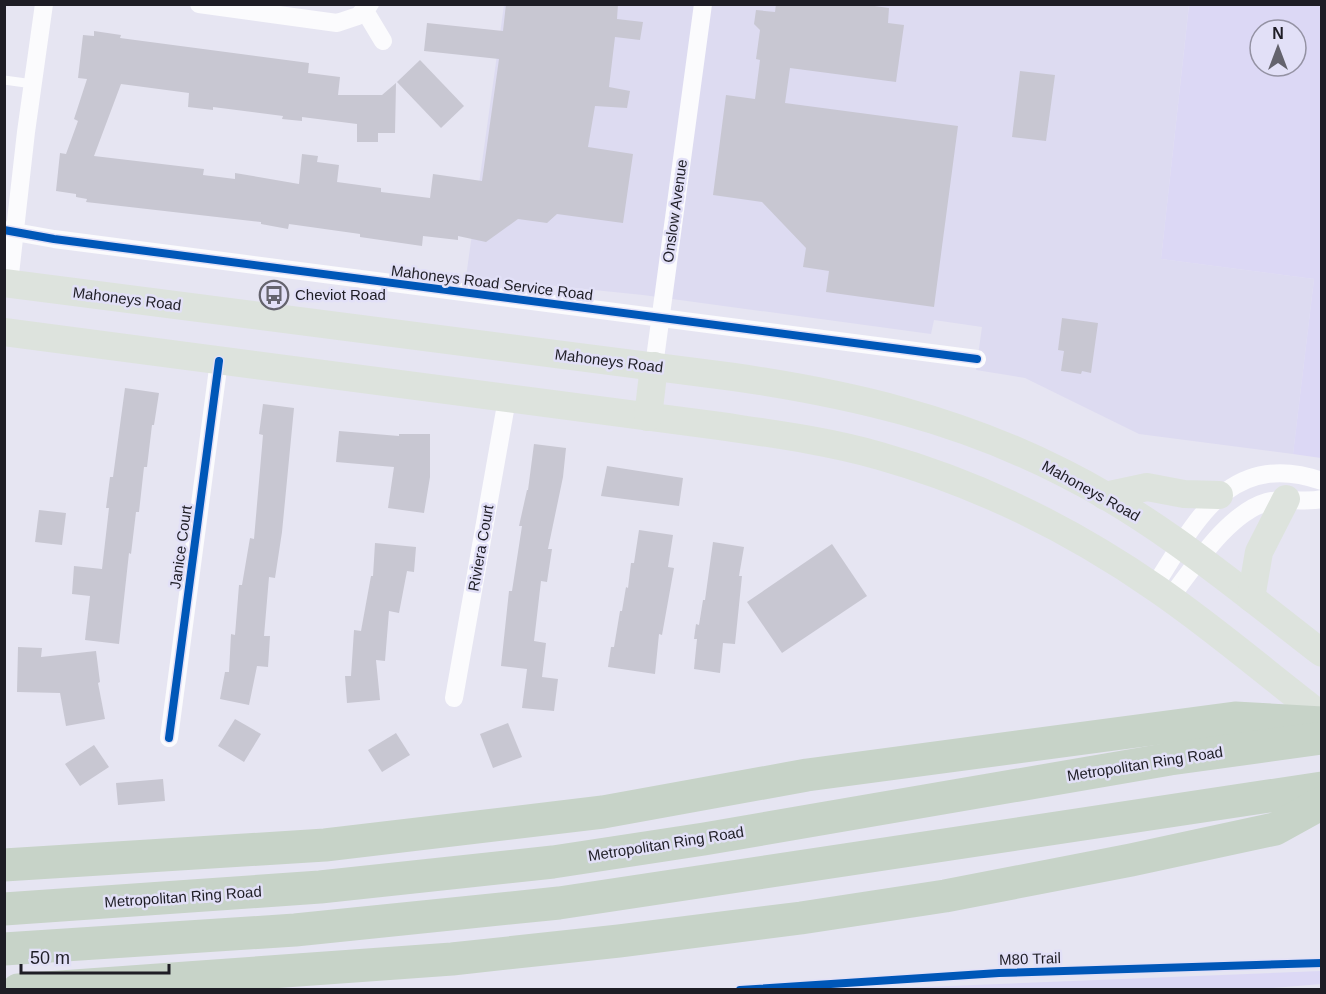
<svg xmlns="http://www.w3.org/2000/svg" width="1326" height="994" font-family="Helvetica,sans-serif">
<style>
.built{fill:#dddbf1}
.green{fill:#dcd8f5;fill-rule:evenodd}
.building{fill:#c8c7d2}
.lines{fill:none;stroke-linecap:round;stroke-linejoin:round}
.lane{stroke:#fbfbfd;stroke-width:9}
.street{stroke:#fbfbfd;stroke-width:18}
.primary{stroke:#dde3dd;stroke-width:28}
.highway{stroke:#c7d3c8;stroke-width:33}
.cycleway-casing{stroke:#e2e0f7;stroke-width:11}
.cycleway{stroke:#0057b8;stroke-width:8}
.labels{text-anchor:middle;stroke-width:5;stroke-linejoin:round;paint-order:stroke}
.street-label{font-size:15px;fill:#1e1d25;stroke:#e2e0f7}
.poi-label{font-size:15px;fill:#1e1d25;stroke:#e2e0f7;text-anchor:start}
</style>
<rect width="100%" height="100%" fill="#e6e5f2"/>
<polygon class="built" points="1189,4 1161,259 1314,279 1293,454 1139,434 1025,378 976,370 982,327 934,320 931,334 643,295 466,277 504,5"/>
<g class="green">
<path d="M1189,5H1321V458L1293,454L1314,279L1161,259ZM1260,30H1296V66H1260Z"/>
<polygon points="1321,971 1321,984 1250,990 873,989"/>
</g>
<g class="building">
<polygon points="506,4 618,4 617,19 643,22 640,40 615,37 609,87 630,91 627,108 595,106 588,147 633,154 623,223 557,214 547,223 518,219 486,242 458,236 458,240 423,236 422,246 360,237 360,234 289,224 288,229 261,224 261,222 86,202 87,199 76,197 76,194 56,191 60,153 66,154 78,121 74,119 87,79 78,78 83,35 94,36 94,31 121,35 120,38 309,63 308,73 340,77 338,95 382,95 396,83 395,133 378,133 378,142 357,142 357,124 302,117 302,121 282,119 283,116 213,107 213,110 188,107 189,93 121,84 94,156 204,169 203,175 235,179 235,173 299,184 302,154 318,156 317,162 339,165 337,182 381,188 381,192 430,198 433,174 482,181 499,59 424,51 427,23 503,31"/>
<polygon points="776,4 860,4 889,8 888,23 904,25 896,82 790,68 785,103 958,126 934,307 826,292 829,271 803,267 806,248 762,202 713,195 726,95 755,99 760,60 756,59 760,30 754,24 756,10 775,12"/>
<polygon points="420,60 464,106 441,128 397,82"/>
<polygon points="1020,71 1055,75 1046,141 1012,137"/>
<polygon points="1062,318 1098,323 1091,373 1082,371 1081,374 1061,371 1064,351 1058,350"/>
<polygon points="125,388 159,393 154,425 152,425 147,467 144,467 139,512 136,512 131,554 129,553 119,644 85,640 90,596 72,594 74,566 102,569 109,508 106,508 110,477 113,477"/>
<polygon points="263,404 294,408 282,532 275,578 269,577 264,636 270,636 268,667 257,666 249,705 220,699 225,672 229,672 231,634 235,635 239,585 242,585 250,538 254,539 263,435 259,434"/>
<polygon points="339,431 399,436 399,434 430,434 430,477 424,513 388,508 394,467 336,462"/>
<polygon points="534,444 566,448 563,477 548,549 552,549 547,582 541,581 534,641 546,643 542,677 558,679 554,711 522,708 527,669 501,666 509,591 512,591 522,526 519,526 527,490 528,490"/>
<polygon points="607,466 683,478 679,506 601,496"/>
<polygon points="39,510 66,513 62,545 35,542"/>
<polygon points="639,530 673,535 668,567 674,568 662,635 659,634 655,674 608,667 611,647 614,647 620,611 622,611 626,587 628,588 631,563 634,563"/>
<polygon points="713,542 744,547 739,576 742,576 735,644 723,643 720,673 694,669 697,639 694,639 696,624 699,625 703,600 705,600"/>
<polygon points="375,543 416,547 414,572 407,571 399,613 389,611 385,661 376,660 380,700 347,703 345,676 351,676 354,630 361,631 371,576 373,576"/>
<polygon points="832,544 867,596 782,653 747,602"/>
<polygon points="18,647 42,648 41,657 96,651 100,682 98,683 105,719 66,726 60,693 17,692"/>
<polygon points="235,719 261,734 244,762 218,746"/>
<polygon points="508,723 522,757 493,768 480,734"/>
<polygon points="396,733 410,755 382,772 368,750"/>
<polygon points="94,745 109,767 80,786 65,764"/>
<polygon points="163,779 165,801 118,805 116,783"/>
</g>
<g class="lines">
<polyline class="lane" points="4,80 33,84"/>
<g class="street">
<polyline points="199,4 337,23 358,16 370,4"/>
<polyline points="365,11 383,41"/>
<polyline points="4,230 54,239 977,359"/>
<polyline points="9,283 26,132 44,4"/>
<polyline points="654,366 703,4"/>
<path d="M1154,587C1196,521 1229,449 1322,481"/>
<path d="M1170,598C1194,567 1228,513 1267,502C1285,497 1304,503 1322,499"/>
<polyline points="454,698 507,399"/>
<polyline points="169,738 219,361"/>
</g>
<g class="primary">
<path d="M4,283L734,377C851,394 958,419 1064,473C1158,520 1239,589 1322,653"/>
<path d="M4,332L720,426C774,434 828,441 880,456C979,484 1072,530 1157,589C1214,628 1267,674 1322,716"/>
<polyline points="648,417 654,366"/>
<polyline points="1105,496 1147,487 1184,494 1219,495"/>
<polyline points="1251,598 1259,552 1286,499"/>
</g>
<g class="highway">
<polyline points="4,865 325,845 603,812 807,775 1235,718 1322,723"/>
<polyline points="4,909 320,887 553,862 704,839 1170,759 1322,738"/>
<polyline points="4,949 295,930 559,903 1322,788"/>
<polyline points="18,990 452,959 619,941 801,918 945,896 1131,860 1275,829 1322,803"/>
</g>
<g class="cycleway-casing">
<g id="cycleway">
<polyline points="4,230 54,239 977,359"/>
<polyline points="169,738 219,361"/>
<polyline points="740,990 999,973 1322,963"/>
</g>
</g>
<use href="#cycleway" class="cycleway"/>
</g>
<defs>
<g id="bus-ring" transform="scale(1.5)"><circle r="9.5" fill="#e2e0f7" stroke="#64636d" stroke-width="1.5"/><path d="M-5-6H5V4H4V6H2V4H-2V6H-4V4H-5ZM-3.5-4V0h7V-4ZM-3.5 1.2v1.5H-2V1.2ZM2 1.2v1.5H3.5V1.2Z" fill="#64636d"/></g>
</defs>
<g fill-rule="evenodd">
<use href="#bus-ring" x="274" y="295"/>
</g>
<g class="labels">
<g class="street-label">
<text transform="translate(675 211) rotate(-82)" y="5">Onslow Avenue</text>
<text transform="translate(492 283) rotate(7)" y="5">Mahoneys Road Service Road</text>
<text transform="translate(127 299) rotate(7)" y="5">Mahoneys Road</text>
<text transform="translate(609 361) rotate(7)" y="5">Mahoneys Road</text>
<text transform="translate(1091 491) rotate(29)" y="5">Mahoneys Road</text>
<text transform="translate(181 547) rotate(-82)" y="5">Janice Court</text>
<text transform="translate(481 548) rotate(-80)" y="5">Riviera Court</text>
<text transform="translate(1145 764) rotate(-9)" y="5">Metropolitan Ring Road</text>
<text transform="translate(666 844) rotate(-9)" y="5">Metropolitan Ring Road</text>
<text transform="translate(183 897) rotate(-4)" y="5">Metropolitan Ring Road</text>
<text transform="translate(1030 959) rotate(-2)" y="5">M80 Trail</text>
</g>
<g class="poi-label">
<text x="295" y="300">Cheviot Road</text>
</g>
</g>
<rect width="1326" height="994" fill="none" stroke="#1e1d25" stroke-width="12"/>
<g transform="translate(1278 48)"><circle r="28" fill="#e2e0f7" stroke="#9492a3" stroke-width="1.5"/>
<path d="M0-4.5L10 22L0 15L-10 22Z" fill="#64636d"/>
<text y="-9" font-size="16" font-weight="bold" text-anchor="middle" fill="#1e1d25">N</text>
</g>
<path d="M21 964v9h148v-9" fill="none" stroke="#1e1d25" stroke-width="3"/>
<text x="30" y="964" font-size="18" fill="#1e1d25" stroke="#e2e0f7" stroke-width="4.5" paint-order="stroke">50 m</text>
</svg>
